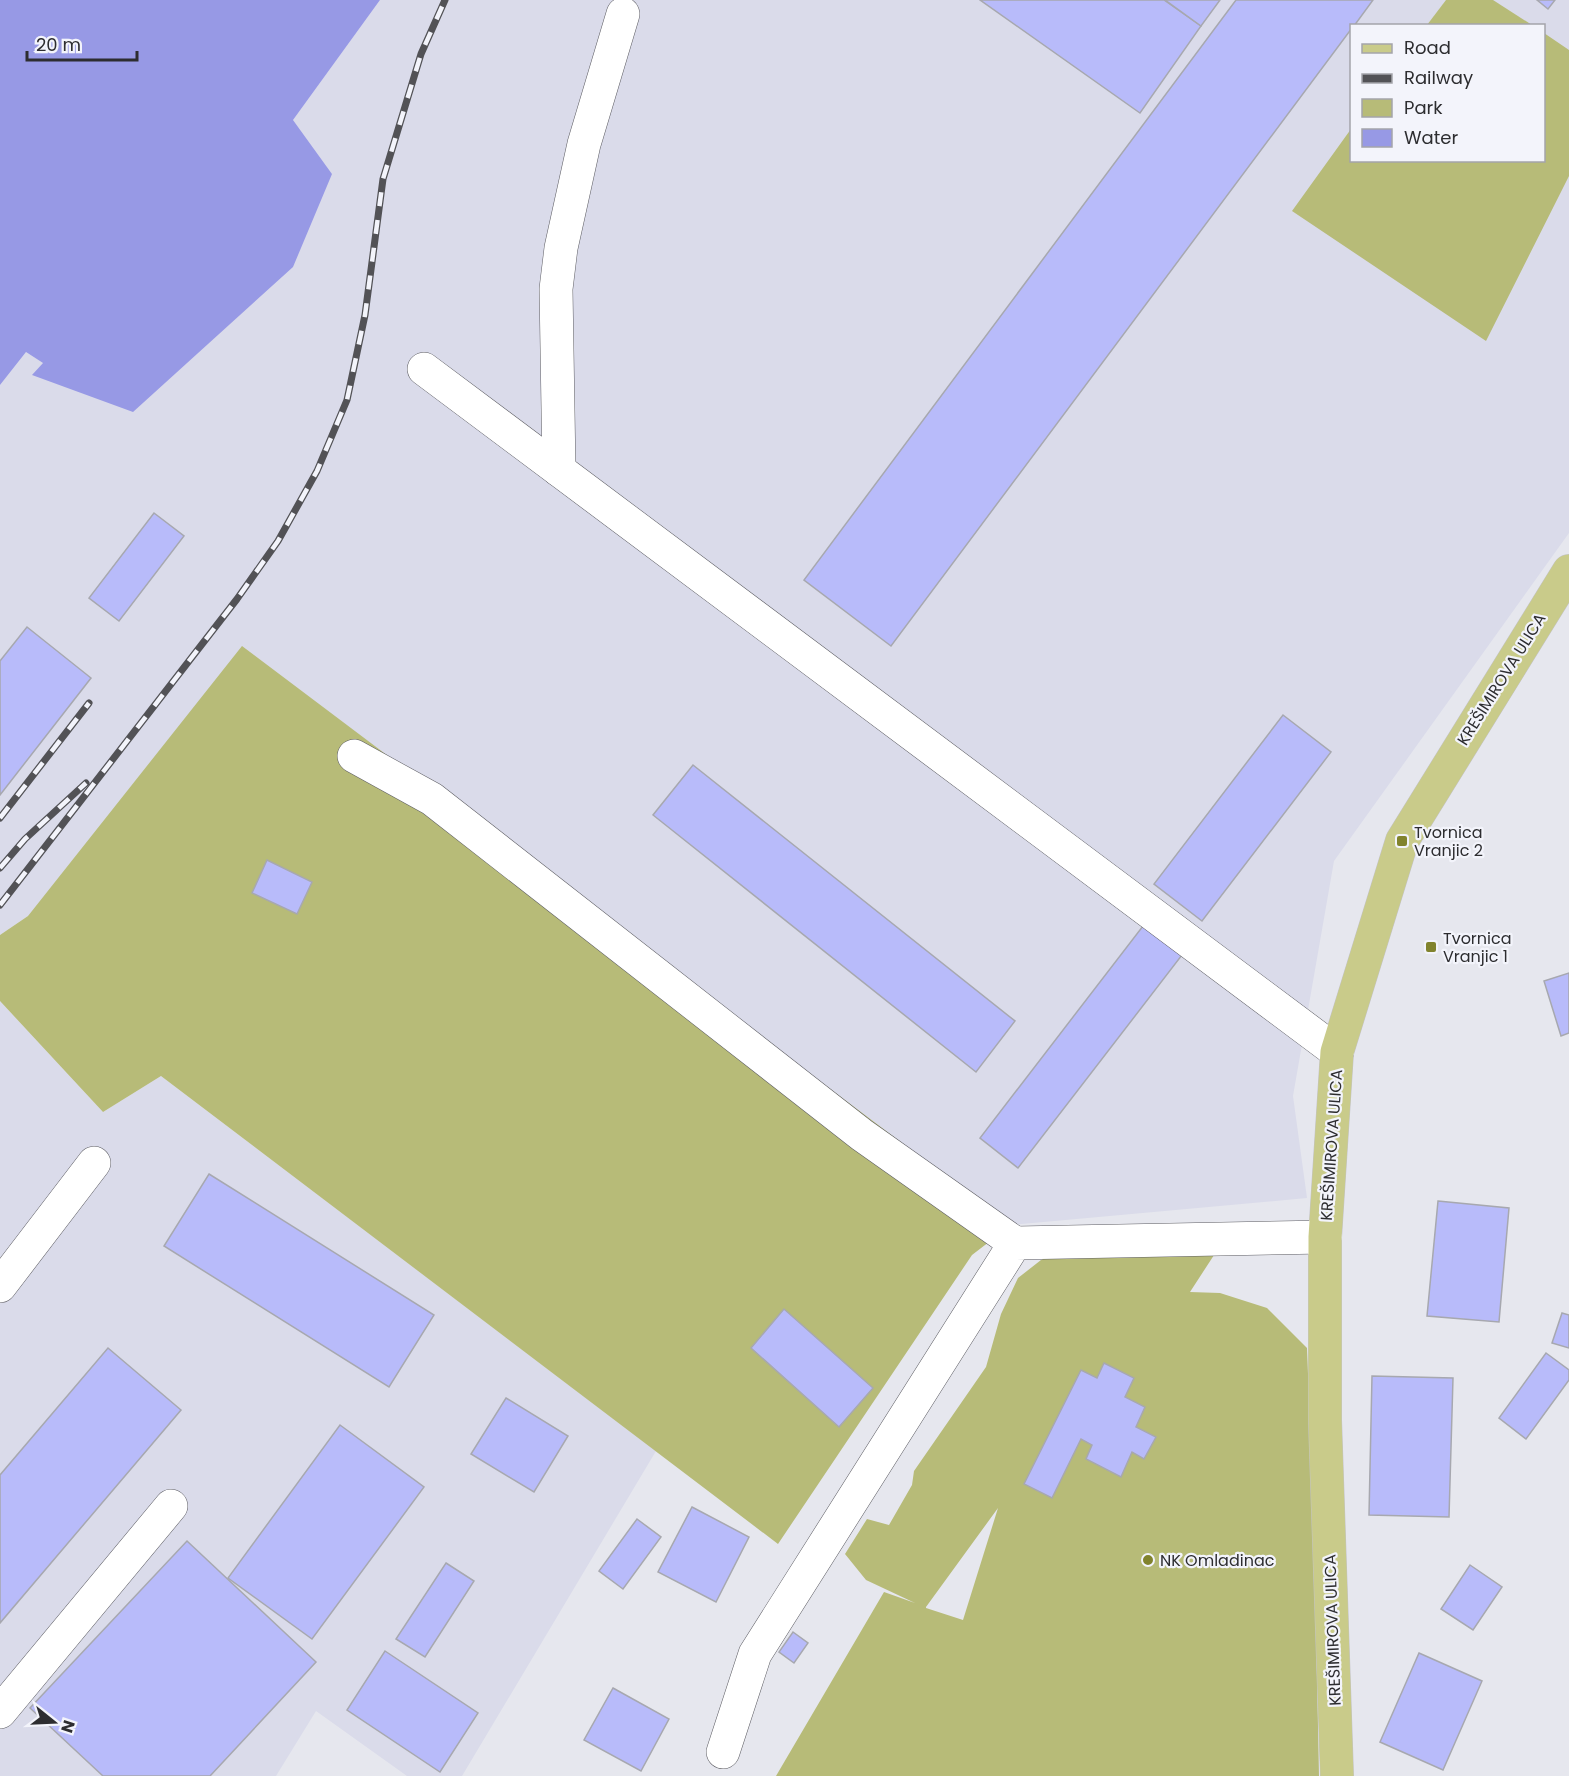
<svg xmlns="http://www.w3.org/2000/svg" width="1569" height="1776" font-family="Poppins,sans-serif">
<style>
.built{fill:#dadbea;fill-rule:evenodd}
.green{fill:#b7bb78;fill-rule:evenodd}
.water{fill:#9799e5}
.building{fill:#b8bbfa;stroke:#a7a8af;stroke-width:1.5}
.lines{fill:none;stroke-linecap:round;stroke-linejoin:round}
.minor-casing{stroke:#5e5e64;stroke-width:34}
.major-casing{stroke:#c4c4c5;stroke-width:34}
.minor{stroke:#fff;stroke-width:33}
.major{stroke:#c9cb8a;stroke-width:33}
.rail-casing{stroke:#525256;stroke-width:7}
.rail{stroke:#f3f4fb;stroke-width:4.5;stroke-dasharray:14;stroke-linecap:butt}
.poi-dot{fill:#81832d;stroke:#f3f4fb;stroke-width:2}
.labels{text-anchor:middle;stroke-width:4.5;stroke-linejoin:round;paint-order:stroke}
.street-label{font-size:16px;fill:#2d2d30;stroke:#f3f4fb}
.poi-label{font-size:16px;fill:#2d2d30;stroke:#f3f4fb;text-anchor:start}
</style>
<rect width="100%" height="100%" fill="#e6e7ee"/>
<g class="built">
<path d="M380,0H1569V533L1334,861L1293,1096L1307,1198L1011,1225L28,916L0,935V385L26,352L43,363L33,375L332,174L293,120ZM1352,26H1544V160H1352Z"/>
<polygon points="0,1001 103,1112 161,1076 656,1451 462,1776 407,1776 316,1711 276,1776 0,1776"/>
</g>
<g class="green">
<polygon points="1446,0 1493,0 1532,25 1427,25"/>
<polygon points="1544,33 1569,50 1569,176 1486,341 1292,211 1351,129 1352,160 1544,160"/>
<polygon points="242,646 1011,1225 972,1255 778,1544 161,1076 103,1112 0,1001 0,935 28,916"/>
<path d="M1070,1247L1216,1252L1190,1292L1220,1293L1267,1308L1307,1348L1314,1529L1319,1776H776L884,1592L915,1603L866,1580L845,1554L867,1519L889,1525L912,1485L914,1471L986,1367L1001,1314L1018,1278L1041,1260ZM998,1508L963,1620L926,1608V1607Z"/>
</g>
<polygon class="water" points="0,0 380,0 293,120 332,174 293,267 133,412 32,375 43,363 26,352 0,385"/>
<g class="building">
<polygon points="980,0 1164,0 1201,26 1140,113"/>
<polygon points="1165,0 1220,0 1201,26"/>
<polygon points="1236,0 1373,0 1354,26 1352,26 1352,28 891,646 804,580"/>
<polygon points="1537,0 1555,0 1548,9"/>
<polygon points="154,513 184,536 119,621 89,598"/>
<polygon points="27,627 91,678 0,795 0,661"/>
<polygon points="1283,715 1331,752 1202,921 1154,884"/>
<polygon points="693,765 1015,1021 976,1072 653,815"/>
<polygon points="267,860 312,882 297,914 252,893"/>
<polygon points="1143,926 1182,955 1018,1168 980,1138"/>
<polygon points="1569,973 1569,1033 1561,1036 1544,981"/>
<polygon points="209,1174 434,1315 389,1387 164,1246"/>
<polygon points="1438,1201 1509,1208 1499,1322 1427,1316"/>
<polygon points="784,1309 873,1388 839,1427 751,1348"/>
<polygon points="1562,1313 1569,1315 1569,1348 1552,1343"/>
<polygon points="108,1348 181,1410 0,1623 0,1475"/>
<polygon points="1546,1353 1569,1370 1569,1380 1526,1439 1499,1418"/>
<polygon points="1104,1363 1134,1378 1125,1397 1145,1407 1136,1427 1156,1437 1144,1459 1132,1452 1121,1477 1086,1459 1092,1445 1081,1439 1052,1498 1024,1484 1081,1370 1097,1378"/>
<polygon points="1372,1376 1453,1378 1449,1517 1369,1515"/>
<polygon points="506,1398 568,1436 534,1492 471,1454"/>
<polygon points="340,1425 424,1487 312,1639 228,1578"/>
<polygon points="692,1507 749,1537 716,1602 658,1572"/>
<polygon points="637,1519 661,1537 623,1589 599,1571"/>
<polygon points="187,1541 316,1662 210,1776 103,1776 30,1708"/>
<polygon points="446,1563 474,1581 425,1657 396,1639"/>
<polygon points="1470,1565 1502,1587 1473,1630 1441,1609"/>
<polygon points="793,1632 808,1643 794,1663 779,1652"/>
<polygon points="385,1651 478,1713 440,1772 347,1710"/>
<polygon points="1419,1653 1482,1681 1443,1770 1380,1742"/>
<polygon points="613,1688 669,1719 641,1771 584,1740"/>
</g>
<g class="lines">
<g class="minor-casing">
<g id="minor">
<polyline points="424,369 1337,1052"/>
<polyline points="559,470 556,289 561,248 584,144 623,14"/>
<polyline points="354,756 432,799 862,1135 1015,1243"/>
<polyline points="0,1286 94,1163"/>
<polyline points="0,1712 171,1506"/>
<polyline points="723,1752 755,1654 1015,1243 1325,1237"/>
</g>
</g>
<g class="major-casing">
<polyline id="major" points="1337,1776 1325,1420 1325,1237 1337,1052 1402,841 1569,571"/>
</g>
<use href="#minor" class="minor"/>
<use href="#major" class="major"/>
<g class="rail-casing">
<g id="rail">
<polyline points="0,818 89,703"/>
<polyline points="0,868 25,839 86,783"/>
<polyline points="0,905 237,599 278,541 317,471 347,400 365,315 383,179 421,54 445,0"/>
</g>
</g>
<use href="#rail" class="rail"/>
</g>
<g class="poi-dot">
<rect x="1396" y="835" width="12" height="12" rx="3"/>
<rect x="1425" y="941" width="12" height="12" rx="3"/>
<circle cx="1148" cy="1560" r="6"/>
</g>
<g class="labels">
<g class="street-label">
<text transform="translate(1501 679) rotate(-58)" y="6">KREŠIMIROVA ULICA</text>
<text transform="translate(1331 1145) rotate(-86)" y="6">KREŠIMIROVA ULICA</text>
<text transform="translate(1332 1630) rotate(-92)" y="6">KREŠIMIROVA ULICA</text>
</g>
<g class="poi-label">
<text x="1414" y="838">Tvornica<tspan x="1414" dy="18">Vranjic 2</tspan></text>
<text x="1443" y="944">Tvornica<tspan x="1443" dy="18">Vranjic 1</tspan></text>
<text x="1160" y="1566">NK Omladinac</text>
</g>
</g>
<rect x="1350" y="24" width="195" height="138" fill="#f3f4fb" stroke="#a4a4aa" stroke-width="1.5"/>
<rect x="1362" y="44" width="30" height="9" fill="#c9cb8a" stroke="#a4a4aa" stroke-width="1.5"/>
<text x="1404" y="54" font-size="18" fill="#2d2d30">Road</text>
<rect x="1362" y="74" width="30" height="9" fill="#525256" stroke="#a4a4aa" stroke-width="1.5"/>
<text x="1404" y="84" font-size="18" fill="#2d2d30">Railway</text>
<rect x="1362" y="99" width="30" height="18" fill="#b7bb78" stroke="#a4a4aa" stroke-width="1.5"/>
<text x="1404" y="114" font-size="18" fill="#2d2d30">Park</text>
<rect x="1362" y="129" width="30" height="18" fill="#9799e5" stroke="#a4a4aa" stroke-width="1.5"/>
<text x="1404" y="144" font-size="18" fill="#2d2d30">Water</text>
<g transform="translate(54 1722) rotate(108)" stroke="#f3f4fb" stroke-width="4.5" paint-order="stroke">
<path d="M0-4.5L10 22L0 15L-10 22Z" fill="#2d2d30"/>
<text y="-9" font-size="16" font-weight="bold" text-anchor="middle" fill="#2d2d30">N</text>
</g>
<path d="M27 51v9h110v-9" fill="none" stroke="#2d2d30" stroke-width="3"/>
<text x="36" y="51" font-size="18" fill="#2d2d30" stroke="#f3f4fb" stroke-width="4.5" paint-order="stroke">20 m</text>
</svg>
